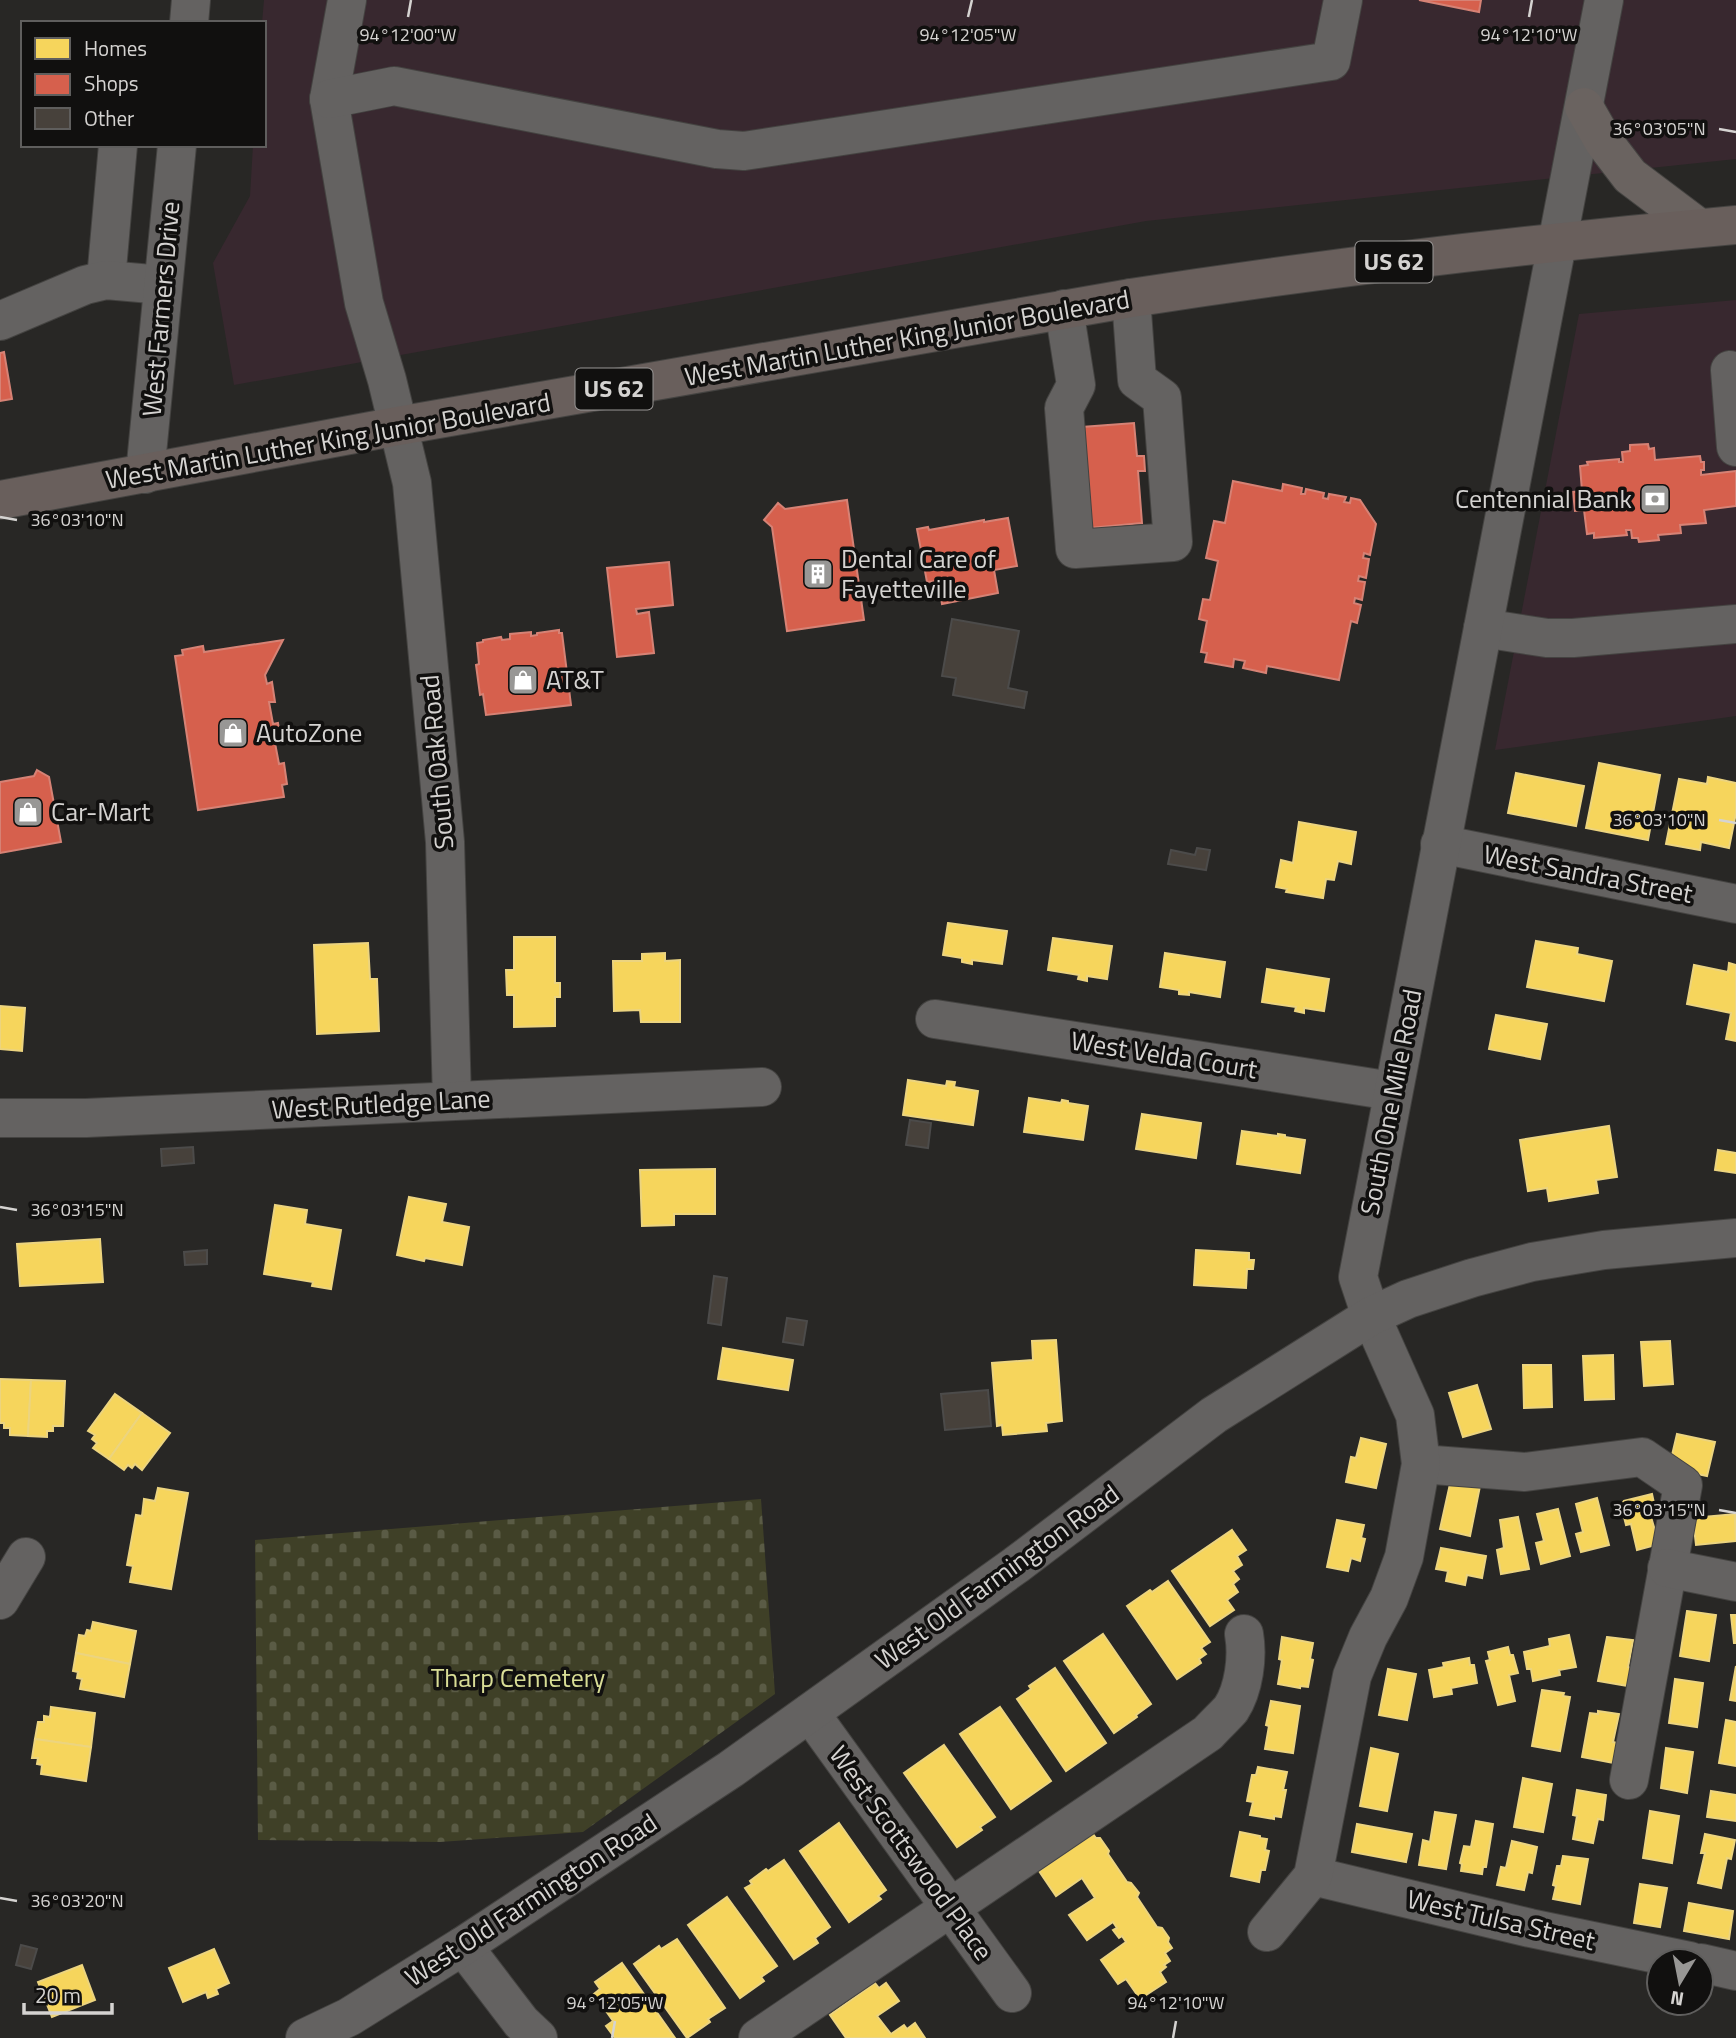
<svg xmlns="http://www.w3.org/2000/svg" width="1736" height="2038" font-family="'Titillium Web',sans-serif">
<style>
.commercial{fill:#38282f}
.cemetery{fill:url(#cemetery-stones)}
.homes{fill:#f6d55c;stroke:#ecd47f;stroke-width:2}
.shops{fill:#d6604d;stroke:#d68275;stroke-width:2}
.building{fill:#47413b;stroke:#4c4b4a;stroke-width:2}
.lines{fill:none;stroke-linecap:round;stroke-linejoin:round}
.minor-casing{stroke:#444341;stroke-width:40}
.major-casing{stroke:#444341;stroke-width:40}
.highway-casing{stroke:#444341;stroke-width:40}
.minor{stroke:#646261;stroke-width:38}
.major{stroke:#6a6360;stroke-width:38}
.highway{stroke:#695f5c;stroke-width:38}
.ticks{fill:none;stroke:#d5d3d1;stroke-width:2.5}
.labels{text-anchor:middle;stroke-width:7;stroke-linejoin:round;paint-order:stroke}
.shield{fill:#11100f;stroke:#9a9897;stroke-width:2}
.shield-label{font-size:24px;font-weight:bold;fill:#d5d3d1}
.street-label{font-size:26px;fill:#d5d3d1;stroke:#11100f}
.poi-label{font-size:26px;fill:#d5d3d1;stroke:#11100f;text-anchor:start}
.park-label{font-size:26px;fill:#d9dd96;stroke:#11100f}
.ticks-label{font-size:18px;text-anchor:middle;fill:#d5d3d1;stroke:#11100f;stroke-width:7;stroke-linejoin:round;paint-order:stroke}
</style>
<defs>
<pattern id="cemetery-stones" width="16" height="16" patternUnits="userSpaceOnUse" patternTransform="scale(1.75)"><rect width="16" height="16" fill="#3f4027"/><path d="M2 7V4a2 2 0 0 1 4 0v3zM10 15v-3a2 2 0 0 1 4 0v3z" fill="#5a5b45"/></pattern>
</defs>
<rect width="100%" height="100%" fill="#282725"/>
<g class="commercial">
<polygon points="264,0 1736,0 1736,159 1146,221 234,385 213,263 250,196 253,145 264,145 264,23 262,23"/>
<polygon points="1736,300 1736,716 1495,750 1579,314"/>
</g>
<polygon class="cemetery" points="761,1499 775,1694 583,1832 440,1842 258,1840 255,1540"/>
<g class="homes">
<polygon points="1599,763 1660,775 1648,840 1586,828"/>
<polygon points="1516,773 1584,786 1576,826 1508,813"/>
<polygon points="1708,777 1736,783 1736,813 1729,848 1701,842 1700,850 1666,844 1679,779 1707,784"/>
<polygon points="1299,822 1356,832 1351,864 1338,861 1334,880 1326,879 1323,898 1286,892 1287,889 1276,887 1281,860 1293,863"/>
<polygon points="948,923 1007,931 1002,964 972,960 972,964 962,962 962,958 943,955"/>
<polygon points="514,937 555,937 555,983 560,983 560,997 555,997 555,1026 514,1027 514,995 507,995 506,970 514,970"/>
<polygon points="1053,938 1112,946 1107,979 1087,976 1087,981 1078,979 1079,975 1048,970"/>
<polygon points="1536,941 1578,948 1577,954 1612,961 1604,1001 1527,987"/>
<polygon points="368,943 370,979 377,979 379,1031 317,1034 314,945"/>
<polygon points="665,953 665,961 680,960 680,1022 641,1022 640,1010 614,1011 613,961 642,961 642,954"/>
<polygon points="1165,953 1225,962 1220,997 1189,992 1189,995 1179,994 1179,990 1160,987"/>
<polygon points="1729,963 1736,965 1736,1041 1726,1039 1731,1013 1687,1004 1694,965 1728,972"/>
<polygon points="1267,969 1329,979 1324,1011 1304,1008 1304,1013 1295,1011 1296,1007 1262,1002"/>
<polygon points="0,1006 25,1008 22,1051 0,1049"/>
<polygon points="1496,1015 1547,1024 1540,1059 1489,1049"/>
<polygon points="908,1080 946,1086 947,1081 955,1082 954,1087 978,1091 973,1125 903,1115"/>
<polygon points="1029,1098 1061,1103 1062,1100 1068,1101 1068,1103 1088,1106 1083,1140 1024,1132"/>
<polygon points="1142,1114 1201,1123 1196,1158 1136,1149"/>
<polygon points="1609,1126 1617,1177 1596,1180 1598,1193 1549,1201 1547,1188 1528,1191 1520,1140"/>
<polygon points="1242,1131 1278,1136 1278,1134 1285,1135 1285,1137 1305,1140 1300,1173 1237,1164"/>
<polygon points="1718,1150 1736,1153 1736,1173 1715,1170"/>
<polygon points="715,1169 715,1214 674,1214 674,1225 642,1226 640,1170"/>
<polygon points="409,1197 446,1204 442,1222 469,1227 462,1265 425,1258 424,1261 397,1255"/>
<polygon points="275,1205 307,1210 305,1224 341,1230 331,1289 312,1286 313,1282 264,1274"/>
<polygon points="100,1239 103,1282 20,1286 17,1244"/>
<polygon points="1196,1250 1249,1253 1249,1260 1254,1260 1253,1269 1247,1269 1246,1288 1194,1285"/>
<polygon points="1056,1340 1062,1421 1046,1423 1047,1431 1003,1435 1002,1425 997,1426 992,1363 1033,1360 1032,1341"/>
<polygon points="1670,1341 1673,1384 1644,1386 1641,1342"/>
<polygon points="723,1348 793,1360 788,1390 718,1379"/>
<polygon points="1613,1355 1614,1399 1585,1400 1583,1356"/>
<polygon points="1523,1365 1551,1365 1552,1407 1524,1408"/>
<polygon points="0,1379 31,1380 28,1436 10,1435 10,1428 4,1428 4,1423 0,1423"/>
<polygon points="31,1380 65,1381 63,1426 53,1426 53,1431 47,1431 47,1437 28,1436"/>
<polygon points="1477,1385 1491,1429 1463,1437 1449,1393"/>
<polygon points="115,1394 142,1413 109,1459 93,1448 97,1443 92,1439 95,1435 88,1431"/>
<polygon points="142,1413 170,1433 142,1470 135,1464 132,1468 128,1465 124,1470 109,1459"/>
<polygon points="1677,1434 1715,1442 1707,1476 1669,1468"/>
<polygon points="1361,1438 1386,1444 1376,1488 1346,1482 1351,1457 1356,1458"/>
<polygon points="1452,1475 1481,1481 1470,1536 1440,1529"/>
<polygon points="158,1488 188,1493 171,1589 130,1582 133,1566 127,1565 136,1515 142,1516 144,1499 155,1501"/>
<polygon points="1652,1494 1657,1517 1651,1517 1659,1544 1637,1550 1631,1524 1626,1525 1621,1505 1624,1501"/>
<polygon points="1597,1498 1609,1545 1581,1552 1576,1534 1583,1532 1576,1504"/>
<polygon points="1558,1509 1570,1556 1541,1564 1536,1543 1544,1541 1537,1514"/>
<polygon points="1735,1514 1736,1541 1696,1545 1693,1518"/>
<polygon points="1518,1517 1529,1569 1501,1574 1497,1550 1504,1548 1500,1520"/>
<polygon points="1337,1520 1364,1525 1361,1538 1365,1539 1360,1561 1351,1558 1348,1571 1327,1567"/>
<polygon points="1232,1530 1246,1550 1237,1556 1242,1565 1233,1571 1239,1579 1233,1584 1238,1592 1227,1600 1234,1610 1210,1626 1172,1571"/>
<polygon points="1441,1548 1486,1556 1482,1578 1467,1575 1465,1585 1446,1581 1448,1571 1436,1569"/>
<polygon points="1168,1581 1210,1642 1201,1648 1206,1654 1199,1659 1201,1663 1177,1679 1127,1606 1150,1590 1152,1592"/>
<polygon points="1687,1611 1716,1615 1709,1661 1680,1656"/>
<polygon points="1731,1615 1736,1615 1736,1643 1734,1643"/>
<polygon points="93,1622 136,1631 130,1664 76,1653 79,1635 85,1636 87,1630 91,1631"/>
<polygon points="1103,1634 1151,1704 1136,1715 1137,1717 1114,1733 1064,1661"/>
<polygon points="1569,1635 1576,1667 1559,1670 1560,1675 1533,1681 1531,1669 1527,1669 1524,1652 1550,1646 1549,1639"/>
<polygon points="1282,1637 1313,1643 1310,1659 1313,1660 1308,1687 1300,1686 1300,1688 1278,1684 1282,1660 1279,1659"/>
<polygon points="1607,1637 1633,1640 1628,1667 1631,1668 1628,1686 1598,1681"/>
<polygon points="1508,1647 1510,1655 1513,1655 1518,1673 1509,1675 1515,1701 1498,1705 1486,1661 1490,1660 1488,1652"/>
<polygon points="76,1653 130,1664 124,1697 80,1689 82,1679 77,1678 78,1672 73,1671"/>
<polygon points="1469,1658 1470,1665 1474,1665 1477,1683 1451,1688 1452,1694 1434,1697 1429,1670 1444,1667 1443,1663"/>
<polygon points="1736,1666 1736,1701 1730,1700"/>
<polygon points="1055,1668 1106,1743 1066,1771 1017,1699 1031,1689 1029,1686"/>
<polygon points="1388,1669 1416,1674 1407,1720 1379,1715"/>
<polygon points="1675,1679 1703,1683 1697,1727 1669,1723"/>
<polygon points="1542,1690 1564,1693 1563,1696 1570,1697 1560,1751 1532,1746"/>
<polygon points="1271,1701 1300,1706 1293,1753 1265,1749 1269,1726 1266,1725"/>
<polygon points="51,1707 95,1713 91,1747 35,1739 38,1722 44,1722 44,1716 50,1717"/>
<polygon points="1000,1707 1051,1781 1011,1809 960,1734"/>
<polygon points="1598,1711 1619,1714 1613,1742 1617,1743 1614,1763 1582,1757 1590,1713 1598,1714"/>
<polygon points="1726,1720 1736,1722 1736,1766 1719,1763"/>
<polygon points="35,1739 91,1747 86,1781 41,1774 42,1765 37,1764 38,1758 32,1758"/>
<polygon points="944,1745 995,1817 980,1827 982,1830 957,1847 904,1773"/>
<polygon points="1371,1748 1398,1754 1387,1811 1360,1806"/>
<polygon points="1666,1748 1693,1752 1687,1793 1661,1788"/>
<polygon points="1258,1767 1287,1772 1283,1790 1286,1790 1281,1817 1274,1816 1274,1819 1250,1815 1253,1802 1247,1801 1252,1775 1256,1775"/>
<polygon points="1523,1778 1552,1784 1543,1832 1514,1827"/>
<polygon points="1577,1790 1606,1795 1603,1820 1598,1819 1593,1843 1573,1839 1577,1816 1573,1815"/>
<polygon points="1711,1791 1736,1795 1736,1821 1707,1817"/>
<polygon points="1650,1811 1679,1816 1672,1863 1643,1858"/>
<polygon points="1435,1812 1456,1815 1446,1869 1419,1865 1423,1840 1430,1842"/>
<polygon points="1476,1821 1493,1824 1486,1867 1483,1867 1482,1874 1461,1871 1462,1864 1460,1863 1464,1846 1471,1847"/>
<polygon points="839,1823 886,1890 878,1896 881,1899 849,1922 800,1851"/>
<polygon points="1357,1824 1412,1834 1406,1862 1352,1852"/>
<polygon points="1240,1832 1260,1836 1260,1838 1267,1839 1265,1850 1269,1851 1265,1870 1261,1870 1259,1882 1231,1876"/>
<polygon points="1093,1834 1096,1838 1100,1838 1109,1851 1108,1854 1127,1882 1131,1883 1139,1893 1137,1897 1157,1927 1162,1928 1169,1938 1168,1942 1172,1948 1165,1953 1170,1961 1164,1965 1166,1967 1160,1972 1166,1982 1140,1999 1126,1979 1118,1984 1101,1960 1126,1942 1122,1936 1119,1938 1113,1930 1117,1928 1113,1922 1087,1940 1069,1915 1095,1898 1082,1878 1056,1896 1039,1871"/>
<polygon points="1705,1834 1735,1840 1731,1859 1727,1858 1721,1888 1698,1883 1705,1853 1701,1853"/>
<polygon points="1512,1841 1537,1847 1532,1873 1528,1872 1524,1890 1497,1885 1501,1867 1506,1868"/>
<polygon points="1563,1856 1588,1859 1580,1904 1553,1899 1556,1886 1553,1885 1557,1866 1561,1866"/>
<polygon points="784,1860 830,1927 815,1938 818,1943 794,1959 745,1888 752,1884 750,1881 766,1869 768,1871"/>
<polygon points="1640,1884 1667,1888 1660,1927 1634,1923"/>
<polygon points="727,1897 777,1966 761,1977 764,1981 740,1998 688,1925"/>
<polygon points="1689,1903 1733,1911 1729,1939 1684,1931"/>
<polygon points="677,1939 725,2008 708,2019 710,2022 687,2038 634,1964 659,1946 661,1949"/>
<polygon points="214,1949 229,1983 216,1989 218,1994 208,1998 206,1992 183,2002 169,1968"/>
<polygon points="622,1963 675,2038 615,2038 606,2026 613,2021 594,1994 600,1989 595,1982"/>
<polygon points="82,1965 95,2000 52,2017 38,1982"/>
<polygon points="875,1983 879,1988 886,1983 899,2001 877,2016 891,2034 904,2025 907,2029 915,2023 925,2038 846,2038 830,2015"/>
</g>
<g class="shops">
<polygon points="1419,0 1481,0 1479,12"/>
<polygon points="4,352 12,399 0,401 0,353"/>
<polygon points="1134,423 1137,456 1144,456 1145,471 1138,471 1142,523 1090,528 1082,427"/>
<polygon points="1648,444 1649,449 1654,448 1655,460 1700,456 1701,462 1704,462 1704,470 1701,470 1701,475 1736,471 1736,506 1704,510 1706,523 1680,525 1681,533 1658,535 1659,540 1639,542 1638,538 1632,538 1631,530 1626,530 1627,535 1594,538 1594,533 1587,534 1584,510 1575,511 1573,492 1582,491 1580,466 1588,465 1587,462 1619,459 1619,462 1623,462 1622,452 1630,451 1630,445"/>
<polygon points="1233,481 1282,491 1283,484 1302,488 1301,494 1305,494 1306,489 1324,493 1323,498 1328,499 1329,494 1346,497 1344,502 1350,503 1351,498 1360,500 1376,524 1370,555 1364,553 1363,558 1369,559 1366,578 1359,576 1358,581 1365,582 1362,600 1355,598 1354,603 1361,605 1357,623 1351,621 1339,680 1267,666 1266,673 1243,668 1245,661 1234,659 1233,667 1205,662 1207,653 1201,652 1207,621 1199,619 1203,599 1210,600 1218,561 1206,558 1214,521 1225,523"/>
<polygon points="847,500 864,620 787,631 772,527 764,520 778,503 785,509"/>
<polygon points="1008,518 1017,566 994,570 998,593 942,604 938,581 927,582 917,529 928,527 929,530 984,520 984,522"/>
<polygon points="669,562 673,605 636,609 637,614 649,612 654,653 617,657 607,568"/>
<polygon points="559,630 559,633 562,633 571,705 486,715 483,694 480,695 476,665 479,664 477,643 483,642 483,640 501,637 502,640 510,639 510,634 531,632 531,636 537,635 537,633"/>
<polygon points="283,640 265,675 267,684 272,682 275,702 269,702 273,724 278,723 281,742 275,743 279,764 284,763 287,784 282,785 284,797 198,810 175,656 183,655 182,650 203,646 204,652"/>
<polygon points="37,770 49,777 61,842 0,853 0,782 34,776"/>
</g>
<g class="building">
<polygon points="952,619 1019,631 1008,688 1027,692 1024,708 953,695 956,678 942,676"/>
<polygon points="1197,848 1210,850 1206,870 1168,864 1171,850 1195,855"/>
<polygon points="910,1120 931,1123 928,1148 906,1145"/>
<polygon points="193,1147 194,1163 162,1166 161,1149"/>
<polygon points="207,1250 207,1264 185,1265 184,1252"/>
<polygon points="714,1276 727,1278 721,1325 708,1323"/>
<polygon points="787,1318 807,1321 803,1345 783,1342"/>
<polygon points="988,1390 991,1426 945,1430 941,1394"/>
<polygon points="21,1945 37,1949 31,1969 16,1965"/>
</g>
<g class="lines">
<g class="minor-casing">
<g id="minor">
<polyline points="347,0 329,99 364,303 387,380 412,483 445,842 452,1100"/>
<polyline points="189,23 191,0"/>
<polyline points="329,99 394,86 717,149 744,151 1331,61 1343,0"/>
<polyline points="106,280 118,145"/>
<polyline points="1064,309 1076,385 1064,408 1075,549 1173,542 1162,398 1137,380 1131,298"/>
<polyline points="0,321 85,285 106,280 163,285"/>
<polyline points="1730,370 1736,447"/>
<polyline points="145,474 177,145"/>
<polyline points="1483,628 1547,638 1573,638 1736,624"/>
<polyline points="1440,844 1736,904"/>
<polyline points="935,1019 1392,1091"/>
<polyline points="0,1118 86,1118 762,1087"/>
<polyline points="1421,1464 1525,1472 1642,1457 1683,1485 1629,1780"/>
<polyline points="1667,1568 1736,1582"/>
<polyline points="0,1600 26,1557"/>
<polyline points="810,1713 1012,1993"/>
<polyline points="1313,1876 1530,1928 1690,1961"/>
<path d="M1267,1932L1313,1876L1352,1676L1368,1637L1389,1598L1404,1557L1421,1464L1415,1415L1371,1316L1358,1277C1436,851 1526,426 1604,0"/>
<polyline points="463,1946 521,2022 538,2038"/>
<polyline points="1701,1963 1736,1971"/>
<polyline points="305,2038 349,2017 463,1946 731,1769 1016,1565 1214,1415 1371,1316 1408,1299 1472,1278 1532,1262 1604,1250 1736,1238"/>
<path d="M758,2038L1208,1733C1215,1725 1224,1717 1231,1709C1244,1689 1248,1657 1244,1634"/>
</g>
</g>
<g class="major-casing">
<polyline id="major" points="1584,107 1604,142 1630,176 1699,228"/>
</g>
<g class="highway-casing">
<path id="highway" d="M0,500L398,426L1131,298C1332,267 1534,243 1736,225"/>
</g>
<use href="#minor" class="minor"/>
<use href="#major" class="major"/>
<use href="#highway" class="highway"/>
</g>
<path class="ticks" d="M408,17L411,0M968,17L972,0M1529,17L1532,0M1719,129L1736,132M0,517L17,520M1719,820L1736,823M0,1207L17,1210M1719,1510L1736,1513M0,1898L17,1901M612,2038L615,2021M1173,2038L1176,2021"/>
<defs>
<g id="bank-square" transform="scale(1.575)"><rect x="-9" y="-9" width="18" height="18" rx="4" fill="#989795" stroke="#11100f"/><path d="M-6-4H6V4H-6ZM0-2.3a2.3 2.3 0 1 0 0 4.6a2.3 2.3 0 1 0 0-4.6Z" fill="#fff"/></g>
<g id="building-square" transform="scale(1.575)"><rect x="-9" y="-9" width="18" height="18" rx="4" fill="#989795" stroke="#11100f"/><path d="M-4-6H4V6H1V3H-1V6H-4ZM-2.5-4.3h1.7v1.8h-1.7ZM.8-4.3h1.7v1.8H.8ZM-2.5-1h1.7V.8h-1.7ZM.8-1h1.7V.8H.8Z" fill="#fff"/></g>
<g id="shop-square" transform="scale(1.575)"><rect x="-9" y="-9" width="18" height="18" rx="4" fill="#989795" stroke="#11100f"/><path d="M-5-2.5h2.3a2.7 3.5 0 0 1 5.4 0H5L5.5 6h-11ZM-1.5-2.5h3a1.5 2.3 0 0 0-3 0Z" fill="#fff"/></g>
</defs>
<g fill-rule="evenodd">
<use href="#bank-square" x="1655" y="499"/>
<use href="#building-square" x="818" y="574"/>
<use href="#shop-square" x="523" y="680"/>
<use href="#shop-square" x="233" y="733"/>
<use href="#shop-square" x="28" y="812"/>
</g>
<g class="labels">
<g class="shield">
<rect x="1355.5" y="241.5" width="77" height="41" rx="5"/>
<rect x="575.5" y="368.5" width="77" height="41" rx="5"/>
</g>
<g class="shield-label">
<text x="1394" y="270">US 62</text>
<text x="614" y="397">US 62</text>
</g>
<g class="street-label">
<text transform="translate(161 309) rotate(-85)" y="9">West Farmers Drive</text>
<text transform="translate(907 338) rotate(-10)" y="9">West Martin Luther King Junior Boulevard</text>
<text transform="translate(328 441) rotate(-10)" y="9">West Martin Luther King Junior Boulevard</text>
<text transform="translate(437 762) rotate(-95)" y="9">South Oak Road</text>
<text transform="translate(1588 874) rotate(11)" y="9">West Sandra Street</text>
<text transform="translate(1164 1055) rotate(9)" y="9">West Velda Court</text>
<text transform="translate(1391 1102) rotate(-79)" y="9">South One Mile Road</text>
<text transform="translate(381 1104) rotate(-3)" y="9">West Rutledge Lane</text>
<text transform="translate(997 1577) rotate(-36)" y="9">West Old Farmington Road</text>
<text transform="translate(911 1853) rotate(54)" y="9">West Scottswood Place</text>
<text transform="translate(531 1900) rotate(-33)" y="9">West Old Farmington Road</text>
<text transform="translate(1501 1920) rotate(13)" y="9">West Tulsa Street</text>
</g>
<g class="poi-label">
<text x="1632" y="508" text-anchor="end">Centennial Bank</text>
<text x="841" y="568">Dental Care of<tspan x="841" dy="30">Fayetteville</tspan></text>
<text x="546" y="689">AT&amp;T</text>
<text x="256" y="742">AutoZone</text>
<text x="51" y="821">Car-Mart</text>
</g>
<g class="park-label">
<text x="518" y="1687">Tharp Cemetery</text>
</g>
</g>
<g class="ticks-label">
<text x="408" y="41">94°12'00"W</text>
<text x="968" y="41">94°12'05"W</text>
<text x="1529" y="41">94°12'10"W</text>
<text x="1659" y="135">36°03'05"N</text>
<text x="77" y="526">36°03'10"N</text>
<text x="1659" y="826">36°03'10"N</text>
<text x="77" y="1216">36°03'15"N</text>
<text x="1659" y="1516">36°03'15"N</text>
<text x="77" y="1907">36°03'20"N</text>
<text x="615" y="2009">94°12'05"W</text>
<text x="1176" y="2009">94°12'10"W</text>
</g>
<rect x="21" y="21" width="245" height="126" fill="#11100f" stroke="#5f5e5d" stroke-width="2"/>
<rect x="35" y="38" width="35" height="21" fill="#f6d55c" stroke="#5f5e5d" stroke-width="2"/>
<text x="84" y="56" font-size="21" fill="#d5d3d1">Homes</text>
<rect x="35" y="74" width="35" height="21" fill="#d6604d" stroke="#5f5e5d" stroke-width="2"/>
<text x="84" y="91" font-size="21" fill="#d5d3d1">Shops</text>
<rect x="35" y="108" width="35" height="21" fill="#47413b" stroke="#5f5e5d" stroke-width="2"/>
<text x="84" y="126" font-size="21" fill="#d5d3d1">Other</text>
<g transform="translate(1680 1982) rotate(190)"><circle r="33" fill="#11100f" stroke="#5f5e5d" stroke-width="2"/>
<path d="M0-5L12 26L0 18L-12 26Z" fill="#989795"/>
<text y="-10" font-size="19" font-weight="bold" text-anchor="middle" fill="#d5d3d1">N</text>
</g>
<path d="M24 2003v10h88v-10" fill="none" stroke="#d5d3d1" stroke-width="3.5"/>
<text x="35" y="2003" font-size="21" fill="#d5d3d1" stroke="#11100f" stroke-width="5" paint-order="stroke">20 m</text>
</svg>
